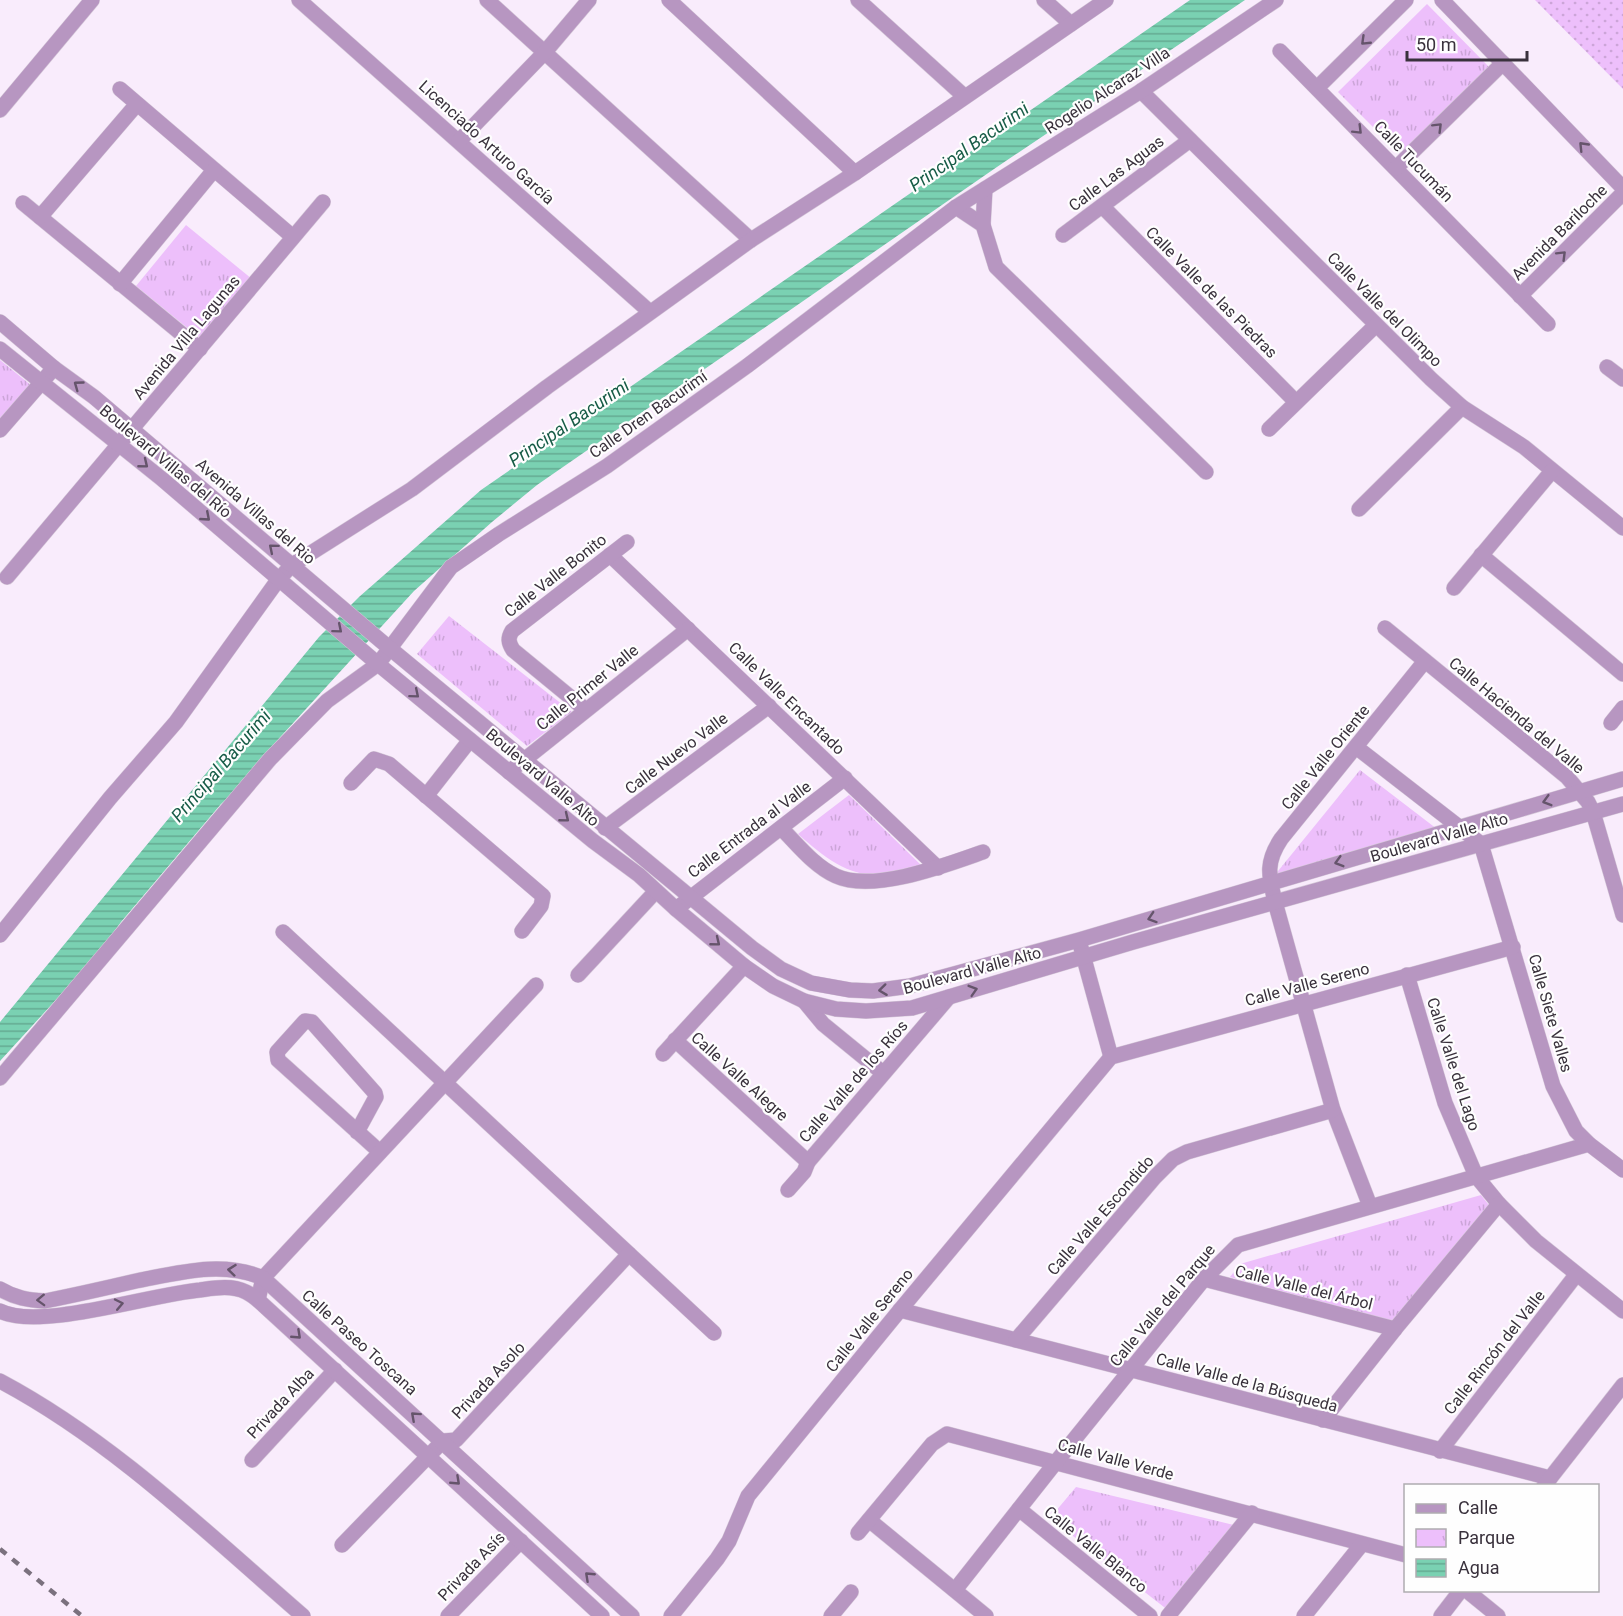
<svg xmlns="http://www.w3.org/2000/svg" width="1623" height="1616" font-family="Roboto,sans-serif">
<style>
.grass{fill:url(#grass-dots)}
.park{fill:url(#park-tufts)}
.water{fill:url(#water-rules)}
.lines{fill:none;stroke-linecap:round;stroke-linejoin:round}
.minor-casing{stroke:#d6cad9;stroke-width:16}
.tertiary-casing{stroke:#d6cad9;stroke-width:16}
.minor{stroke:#b796c1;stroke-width:15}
.tertiary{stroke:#b796c1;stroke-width:15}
.rail{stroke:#7b717e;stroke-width:4.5;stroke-dasharray:8 8;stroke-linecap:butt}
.oneway{stroke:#65546b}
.labels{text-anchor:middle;stroke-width:4.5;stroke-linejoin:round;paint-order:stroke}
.street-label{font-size:16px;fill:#39313c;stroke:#fefefe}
.water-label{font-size:18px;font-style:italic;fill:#175c47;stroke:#fefefe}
</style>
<defs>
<pattern id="grass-dots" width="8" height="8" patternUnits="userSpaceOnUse" patternTransform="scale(1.5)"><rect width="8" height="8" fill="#edbffb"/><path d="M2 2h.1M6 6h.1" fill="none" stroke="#cca5d8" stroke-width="1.8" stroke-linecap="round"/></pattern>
<pattern id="park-tufts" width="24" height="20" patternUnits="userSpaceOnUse" patternTransform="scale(1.5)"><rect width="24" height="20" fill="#edbffb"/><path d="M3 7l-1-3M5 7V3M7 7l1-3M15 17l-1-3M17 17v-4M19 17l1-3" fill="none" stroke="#cca5d8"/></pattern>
<pattern id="water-rules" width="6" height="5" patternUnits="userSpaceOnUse" patternTransform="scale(1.5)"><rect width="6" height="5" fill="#7ad1b2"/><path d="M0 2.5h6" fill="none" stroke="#65aa92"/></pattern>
</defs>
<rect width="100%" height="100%" fill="#f9ecfc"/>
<polygon class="grass" points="1535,0 1623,0 1623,89"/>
<g class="park">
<polygon points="1427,4 1490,68 1401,155 1338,92"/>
<polygon points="186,225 252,279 202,340 136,286"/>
<polygon points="0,360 32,386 0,424"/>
<polygon points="449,616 572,712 527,746 417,654"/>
<polygon points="1360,770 1437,829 1274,876"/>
<path d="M849,795L922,866C911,869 897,876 885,876C848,877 824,857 798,834Z"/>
<polygon points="1481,1195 1492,1209 1402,1324 1230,1277 1240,1264"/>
<polygon points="1076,1487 1238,1526 1169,1611 1050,1518"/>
</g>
<polygon class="water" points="1190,0 1245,0 994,169 537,485 492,522 414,591 273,745 266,756 256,764 241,786 221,804 121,922 97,955 0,1061 0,1022 319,637 359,597 481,490"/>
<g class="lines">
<g class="minor-casing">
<g id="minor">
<polyline points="299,0 650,312"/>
<polyline points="487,0 751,240"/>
<polyline points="669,0 855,173"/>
<polyline points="858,0 964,96"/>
<polyline points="1044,0 1071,24"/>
<polyline points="1442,0 1623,188"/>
<polyline points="1280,51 1548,324"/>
<polyline points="1317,88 1406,0"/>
<polyline points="120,89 293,237"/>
<polyline points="1141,91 1431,379 1462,407 1524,447 1623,528"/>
<polyline points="0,110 92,0"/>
<polyline points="459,141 545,52 589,0"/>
<polyline points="1396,168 1503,63"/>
<polyline points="23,203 200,349"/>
<polyline points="1102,206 1296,402"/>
<polyline points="956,207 983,225 996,267 1206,472"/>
<polyline points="40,217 137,104"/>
<polyline points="983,225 985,189"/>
<polyline points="1063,235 1190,140"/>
<polyline points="120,284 214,170"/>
<polyline points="1520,296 1623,193"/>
<polyline points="1607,367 1623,379"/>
<polyline points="1269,429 1376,325"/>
<polyline points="0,430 54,368"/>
<polyline points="1359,509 1462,407"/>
<polyline points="610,555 938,868"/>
<polyline points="1481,555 1623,674"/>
<polyline points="7,577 323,202"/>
<polyline points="1454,588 1552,471"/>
<polyline points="1385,628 1567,777 1588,802 1593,812 1623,915"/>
<path d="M586,710L513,650C508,642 508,638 512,631L627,542"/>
<polyline points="1611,723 1623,708"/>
<polyline points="1356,747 1481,844 1553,1086 1576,1131 1589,1144 1623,1170"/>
<polyline points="509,772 688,629"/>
<polyline points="351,783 374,759 389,764 543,896 541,906 522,931"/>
<polyline points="426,796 470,740"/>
<polyline points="605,828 769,706"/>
<path d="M781,828C797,844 814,866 836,876C873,893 946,865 983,852"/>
<polyline points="676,909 845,778"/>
<polyline points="283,932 714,1333"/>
<polyline points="0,935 110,798 176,722 278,580 292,565 412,489 547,387 751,240 855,173 1106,0"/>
<polyline points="1080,944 1111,1057"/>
<polyline points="578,975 656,891"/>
<polyline points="1407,975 1445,1103 1476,1176 1499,1204 1536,1241 1623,1311"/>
<polyline points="804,1001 823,1024 883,1073"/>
<polyline points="675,1040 808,1162"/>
<polyline points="663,1054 744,966"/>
<polyline points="0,1078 270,759 327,701 378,664 451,567 499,534 607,466 747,366 956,207 1141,91 1276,0"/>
<polyline points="357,1132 376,1097 375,1093 312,1022 305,1021 277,1052 278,1060 380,1152"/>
<polyline points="788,1190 804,1172 808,1162 949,997"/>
<path d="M1370,1206L1333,1110L1275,902C1269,876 1265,863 1281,839L1425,661"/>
<polyline points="1204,1279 1395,1329"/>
<polyline points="258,1300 263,1278 536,985"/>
<polyline points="900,1310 1550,1478"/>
<polyline points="1016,1340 1155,1177 1173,1159 1187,1152 1333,1110"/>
<path d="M0,1381C113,1441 207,1533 303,1616"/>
<polyline points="1323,1420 1395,1329 1499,1204"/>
<polyline points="1440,1451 1576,1275"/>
<polyline points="252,1460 335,1370"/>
<polyline points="1544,1486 1623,1385"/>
<polyline points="1019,1509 1150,1616"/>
<polyline points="869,1520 986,1616"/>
<polyline points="858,1533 932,1444 947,1434 1406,1555"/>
<polyline points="342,1545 443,1441 456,1440 629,1254"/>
<polyline points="955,1590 1056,1462 1204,1279 1238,1245 1589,1144"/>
<polyline points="1466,1590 1498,1616"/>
<polyline points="448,1616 521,1541"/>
<polyline points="671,1616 717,1559 729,1541 748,1496 900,1310 1111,1057 1513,947"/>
<polyline points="831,1616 851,1592"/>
<polyline points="1168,1616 1252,1513"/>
<polyline points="1304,1616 1362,1544"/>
<polyline points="1441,1616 1461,1590"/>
</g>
</g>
<g class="tertiary-casing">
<g id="tertiary">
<polyline points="0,322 54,368 94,397 381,641 752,948 781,969 811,983 850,990 873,991 910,986 1079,940 1623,779"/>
<polyline points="0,349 162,479 378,664 593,841 639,875 676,909 744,966 773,986 804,1001 836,1009 866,1011 912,1008 1133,942 1623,804"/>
<path d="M0,1289C15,1298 28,1300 45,1301C75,1295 106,1288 136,1281C178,1273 222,1260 263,1278L632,1616"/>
<path d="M0,1311C39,1331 152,1294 200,1290C215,1288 231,1285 246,1292C255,1296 263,1305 271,1312L602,1616"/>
</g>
</g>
<use href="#minor" class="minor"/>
<use href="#tertiary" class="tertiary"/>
<polyline class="rail" points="0,1549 82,1616"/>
</g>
<defs><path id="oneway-chevron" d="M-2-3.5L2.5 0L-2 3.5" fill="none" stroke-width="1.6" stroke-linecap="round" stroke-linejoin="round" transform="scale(1.5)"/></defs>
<g class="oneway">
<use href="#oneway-chevron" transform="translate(1365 41) rotate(136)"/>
<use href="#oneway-chevron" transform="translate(1438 127) rotate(-45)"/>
<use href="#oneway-chevron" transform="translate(1358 130) rotate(45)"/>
<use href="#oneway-chevron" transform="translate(1583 146) rotate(-134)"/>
<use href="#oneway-chevron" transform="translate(1562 255) rotate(-45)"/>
<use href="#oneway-chevron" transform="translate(78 385) rotate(-144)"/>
<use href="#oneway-chevron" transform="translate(144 464) rotate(39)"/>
<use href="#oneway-chevron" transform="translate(206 517) rotate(41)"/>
<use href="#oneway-chevron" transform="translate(273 548) rotate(-140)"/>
<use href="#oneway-chevron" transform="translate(338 629) rotate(40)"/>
<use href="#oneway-chevron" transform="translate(415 694) rotate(40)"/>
<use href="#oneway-chevron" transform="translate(1547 801) rotate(164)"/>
<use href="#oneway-chevron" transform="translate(565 818) rotate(39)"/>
<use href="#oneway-chevron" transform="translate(1339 862) rotate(164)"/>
<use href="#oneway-chevron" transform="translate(1152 918) rotate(162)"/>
<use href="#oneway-chevron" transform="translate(716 942) rotate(39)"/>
<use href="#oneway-chevron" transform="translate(883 990) rotate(173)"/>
<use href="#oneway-chevron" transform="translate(973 990) rotate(-17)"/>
<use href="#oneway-chevron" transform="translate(232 1270) rotate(-174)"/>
<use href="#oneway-chevron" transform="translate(41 1300) rotate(178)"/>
<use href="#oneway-chevron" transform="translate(119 1304) rotate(-12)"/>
<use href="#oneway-chevron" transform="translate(297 1335) rotate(43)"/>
<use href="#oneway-chevron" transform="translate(415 1416) rotate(-138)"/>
<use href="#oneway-chevron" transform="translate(456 1481) rotate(43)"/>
<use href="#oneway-chevron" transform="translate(589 1576) rotate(-137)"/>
</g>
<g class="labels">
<g class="street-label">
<text transform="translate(1107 90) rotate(-33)" y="6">Rogelio Alcaraz Villa</text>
<text transform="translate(487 142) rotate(42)" y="6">Licenciado Arturo García</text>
<text transform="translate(1414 161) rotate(46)" y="6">Calle Tucumán</text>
<text transform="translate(1116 173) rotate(-37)" y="6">Calle Las Aguas</text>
<text transform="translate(1559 232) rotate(-45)" y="6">Avenida Bariloche</text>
<text transform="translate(1212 292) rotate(45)" y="6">Calle Valle de las Piedras</text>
<text transform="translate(1385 309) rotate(45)" y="6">Calle Valle del Olimpo</text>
<text transform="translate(186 337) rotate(-50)" y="6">Avenida Villa Lagunas</text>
<text transform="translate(648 414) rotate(-35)" y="6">Calle Dren Bacurimí</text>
<text transform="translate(166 461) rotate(40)" y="6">Boulevard Villas del Río</text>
<text transform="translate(256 511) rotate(41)" y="6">Avenida Villas del Rio</text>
<text transform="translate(555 575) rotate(-38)" y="6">Calle Valle Bonito</text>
<text transform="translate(587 687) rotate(-39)" y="6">Calle Primer Valle</text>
<text transform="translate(787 698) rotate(44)" y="6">Calle Valle Encantado</text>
<text transform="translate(1517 715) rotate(40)" y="6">Calle Hacienda del Valle</text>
<text transform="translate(676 753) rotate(-37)" y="6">Calle Nuevo Valle</text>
<text transform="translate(1325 757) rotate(-51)" y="6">Calle Valle Oriente</text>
<text transform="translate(543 777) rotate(40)" y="6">Boulevard Valle Alto</text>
<text transform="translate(749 829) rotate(-37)" y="6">Calle Entrada al Valle</text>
<text transform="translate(1439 837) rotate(-16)" y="6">Boulevard Valle Alto</text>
<text transform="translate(972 970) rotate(-15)" y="6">Boulevard Valle Alto</text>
<text transform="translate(1307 984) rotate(-15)" y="6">Calle Valle Sereno</text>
<text transform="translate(1551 1013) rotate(74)" y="6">Calle Siete Valles</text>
<text transform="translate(1454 1064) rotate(72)" y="6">Calle Valle del Lago</text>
<text transform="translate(740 1076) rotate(42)" y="6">Calle Valle Alegre</text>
<text transform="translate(853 1081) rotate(-49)" y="6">Calle Valle de los Ríos</text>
<text transform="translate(1100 1215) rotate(-49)" y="6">Calle Valle Escondido</text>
<text transform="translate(1304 1287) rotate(14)" y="6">Calle Valle del Árbol</text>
<text transform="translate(1162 1305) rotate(-50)" y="6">Calle Valle del Parque</text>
<text transform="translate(869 1320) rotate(-51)" y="6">Calle Valle Sereno</text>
<text transform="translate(360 1342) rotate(42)" y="6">Calle Paseo Toscana</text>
<text transform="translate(1494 1352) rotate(-52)" y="6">Calle Rincón del Valle</text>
<text transform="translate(488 1380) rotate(-47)" y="6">Privada Asolo</text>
<text transform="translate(1247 1382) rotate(15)" y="6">Calle Valle de la Búsqueda</text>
<text transform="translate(280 1403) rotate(-47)" y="6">Privada Alba</text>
<text transform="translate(1116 1459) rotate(15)" y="6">Calle Valle Verde</text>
<text transform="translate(1096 1549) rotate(39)" y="6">Calle Valle Blanco</text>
<text transform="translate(471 1566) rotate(-46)" y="6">Privada Asís</text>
</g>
<g class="water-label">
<text transform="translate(969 147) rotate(-35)" y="6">Principal Bacurimi</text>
<text transform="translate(569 423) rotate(-34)" y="6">Principal Bacurimi</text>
<text transform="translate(221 766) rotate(-49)" y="6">Principal Bacurimi</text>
</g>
</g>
<rect x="1404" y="1484" width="195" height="108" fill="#fefefe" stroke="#afacb0" stroke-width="1.5"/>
<rect x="1416" y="1504" width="30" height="9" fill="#b796c1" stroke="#afacb0" stroke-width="1.5"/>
<text x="1458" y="1514" font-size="18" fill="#39313c">Calle</text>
<rect x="1416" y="1529" width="30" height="18" fill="url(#park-tufts)" stroke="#afacb0" stroke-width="1.5"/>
<text x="1458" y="1544" font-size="18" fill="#39313c">Parque</text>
<rect x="1416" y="1559" width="30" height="18" fill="url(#water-rules)" stroke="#afacb0" stroke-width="1.5"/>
<text x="1458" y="1574" font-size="18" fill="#39313c">Agua</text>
<path d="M1407 51v9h120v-9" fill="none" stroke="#39313c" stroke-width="3"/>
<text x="1416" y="51" font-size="18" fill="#39313c" stroke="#fefefe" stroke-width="4.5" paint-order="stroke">50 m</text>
</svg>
